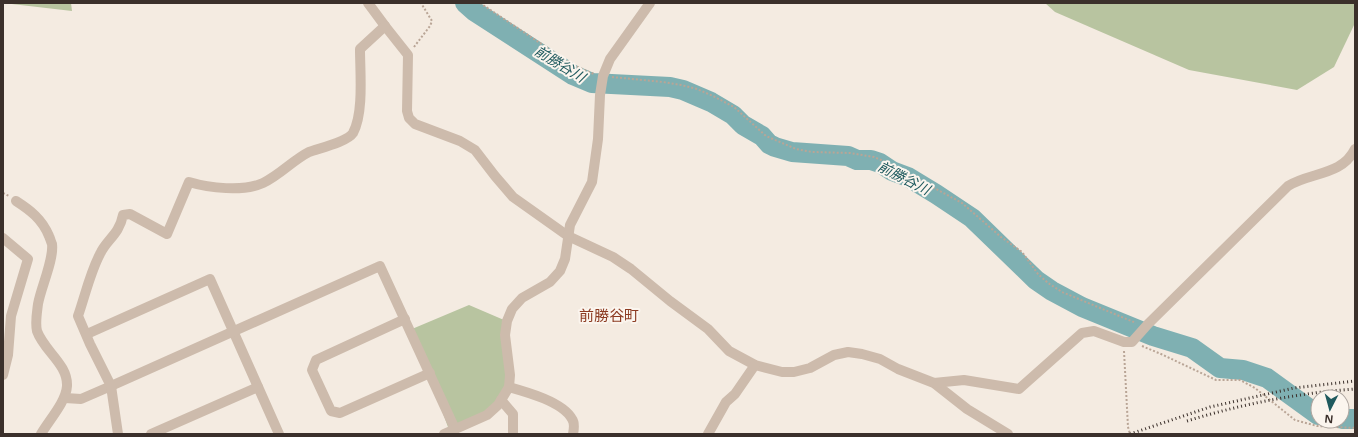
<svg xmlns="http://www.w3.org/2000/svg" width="1358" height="437" font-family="'Open Sans','Noto Sans JP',sans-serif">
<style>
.green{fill:#b8c4a0}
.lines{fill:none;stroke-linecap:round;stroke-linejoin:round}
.river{stroke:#7fb0b2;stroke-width:20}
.path{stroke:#b9a596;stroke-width:2;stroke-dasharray:2 2;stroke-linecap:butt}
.minor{stroke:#cdbbac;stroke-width:10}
.rail{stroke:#3b302b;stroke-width:3;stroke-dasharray:1 3;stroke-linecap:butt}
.labels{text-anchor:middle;stroke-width:4;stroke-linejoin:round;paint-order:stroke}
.water-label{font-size:14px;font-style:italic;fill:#1f5a5e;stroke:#fbf5ee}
.quarter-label{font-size:15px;fill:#8c3b22;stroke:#fbf5ee}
</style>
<rect width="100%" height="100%" fill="#f4ebe1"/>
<g class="green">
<polygon points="3,3 71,3 72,11"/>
<polygon points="1045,3 1355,3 1355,23 1334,67 1297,90 1189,70 1055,12"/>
<path d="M469,305L504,320C506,347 515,381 496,404C486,415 462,422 448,427L412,329Z"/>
</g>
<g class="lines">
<g class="river">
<polyline points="465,3 474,11 573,75 592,83 670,87 683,90 711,102 733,115 743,125 762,136 769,144 775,147 792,152 848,156 857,160 871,160 880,163 892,171 908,177 936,194 972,218 1036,280 1052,291 1082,307 1153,336 1192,348 1220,368 1243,370 1267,378 1318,415"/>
<polyline points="1342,419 1355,419"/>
</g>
<g class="path">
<polyline points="480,3 573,65 594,74"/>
<polyline points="414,47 430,26 432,21 421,3"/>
<polyline points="612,77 663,82 681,85 697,89 713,96 734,107 766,136 796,149 812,152 850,153 874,157 888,163 962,203 1001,237 1022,252 1038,274 1048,283 1062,292 1136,323"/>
<polyline points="3,193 9,196"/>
<polyline points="1142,346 1161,354 1216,380 1240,380 1255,388 1295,420 1317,426 1355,428"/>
<polyline points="1124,351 1128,427 1130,434"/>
</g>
<g class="minor">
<polyline points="368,3 385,26 408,55 407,111 409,118 415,124 460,141 475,150 495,176 513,197 568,236 613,257 631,269 670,301 708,329 729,351 755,365 782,372 794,372 810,368 834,355 848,352 862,354 880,359 898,369 934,383 967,409 1008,434"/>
<path d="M16,201C30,210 42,219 49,236C50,238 51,242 52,244C54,260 41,287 38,304C37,312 35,323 37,331C44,351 68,364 67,386C66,402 49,420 41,434"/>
<polyline points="3,238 28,259 11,316 8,355 3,375"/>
<polyline points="405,319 316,360 312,370 331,411 340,413 430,373"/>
<polyline points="87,334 210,279 279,434"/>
<path d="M934,383L964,380L1019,389L1082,333L1094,331L1124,342H1132L1148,324L1288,186C1310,172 1342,176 1355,149"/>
<path d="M509,387C527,392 563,402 572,419C575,423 574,429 573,434"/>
<polyline points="65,398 81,399 111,386 380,266 455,429"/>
<polyline points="501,400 513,414 513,434"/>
<path d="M118,434L111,386L90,344L78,316C85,296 90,273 100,254C107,239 119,235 123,215L130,214L167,234L189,182C209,188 243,192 263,183C280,175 293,160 309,152C320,148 347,142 353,133C364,113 360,72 360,49L385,26"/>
<polyline points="151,434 258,387"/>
<polyline points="444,434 487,415 498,405 509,387 510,375 505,335 507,321 512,309 522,298 550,282 560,271 565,259 570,225 592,182 598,139 600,95 603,76 610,59 650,3"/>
<polyline points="708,434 726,402 735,394 755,365"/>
</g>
<g class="rail">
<path d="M1187,421C1242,404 1298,393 1355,389"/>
<polyline points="1130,434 1210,407 1294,388 1355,381"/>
</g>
</g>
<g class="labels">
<g class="water-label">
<text transform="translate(560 64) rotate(31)" y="5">前勝谷川</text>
<text transform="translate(904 178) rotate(27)" y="5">前勝谷川</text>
</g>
<g class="quarter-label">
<text x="609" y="321">前勝谷町</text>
</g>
</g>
<rect width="1358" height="437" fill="none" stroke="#3b302b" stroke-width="8"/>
<g transform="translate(1330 409) rotate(186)"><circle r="19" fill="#fbf5ee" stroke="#aea6a0"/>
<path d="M0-3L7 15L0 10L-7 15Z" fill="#1f5a5e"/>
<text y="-6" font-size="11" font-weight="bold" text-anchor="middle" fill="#3b302b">N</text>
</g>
</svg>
